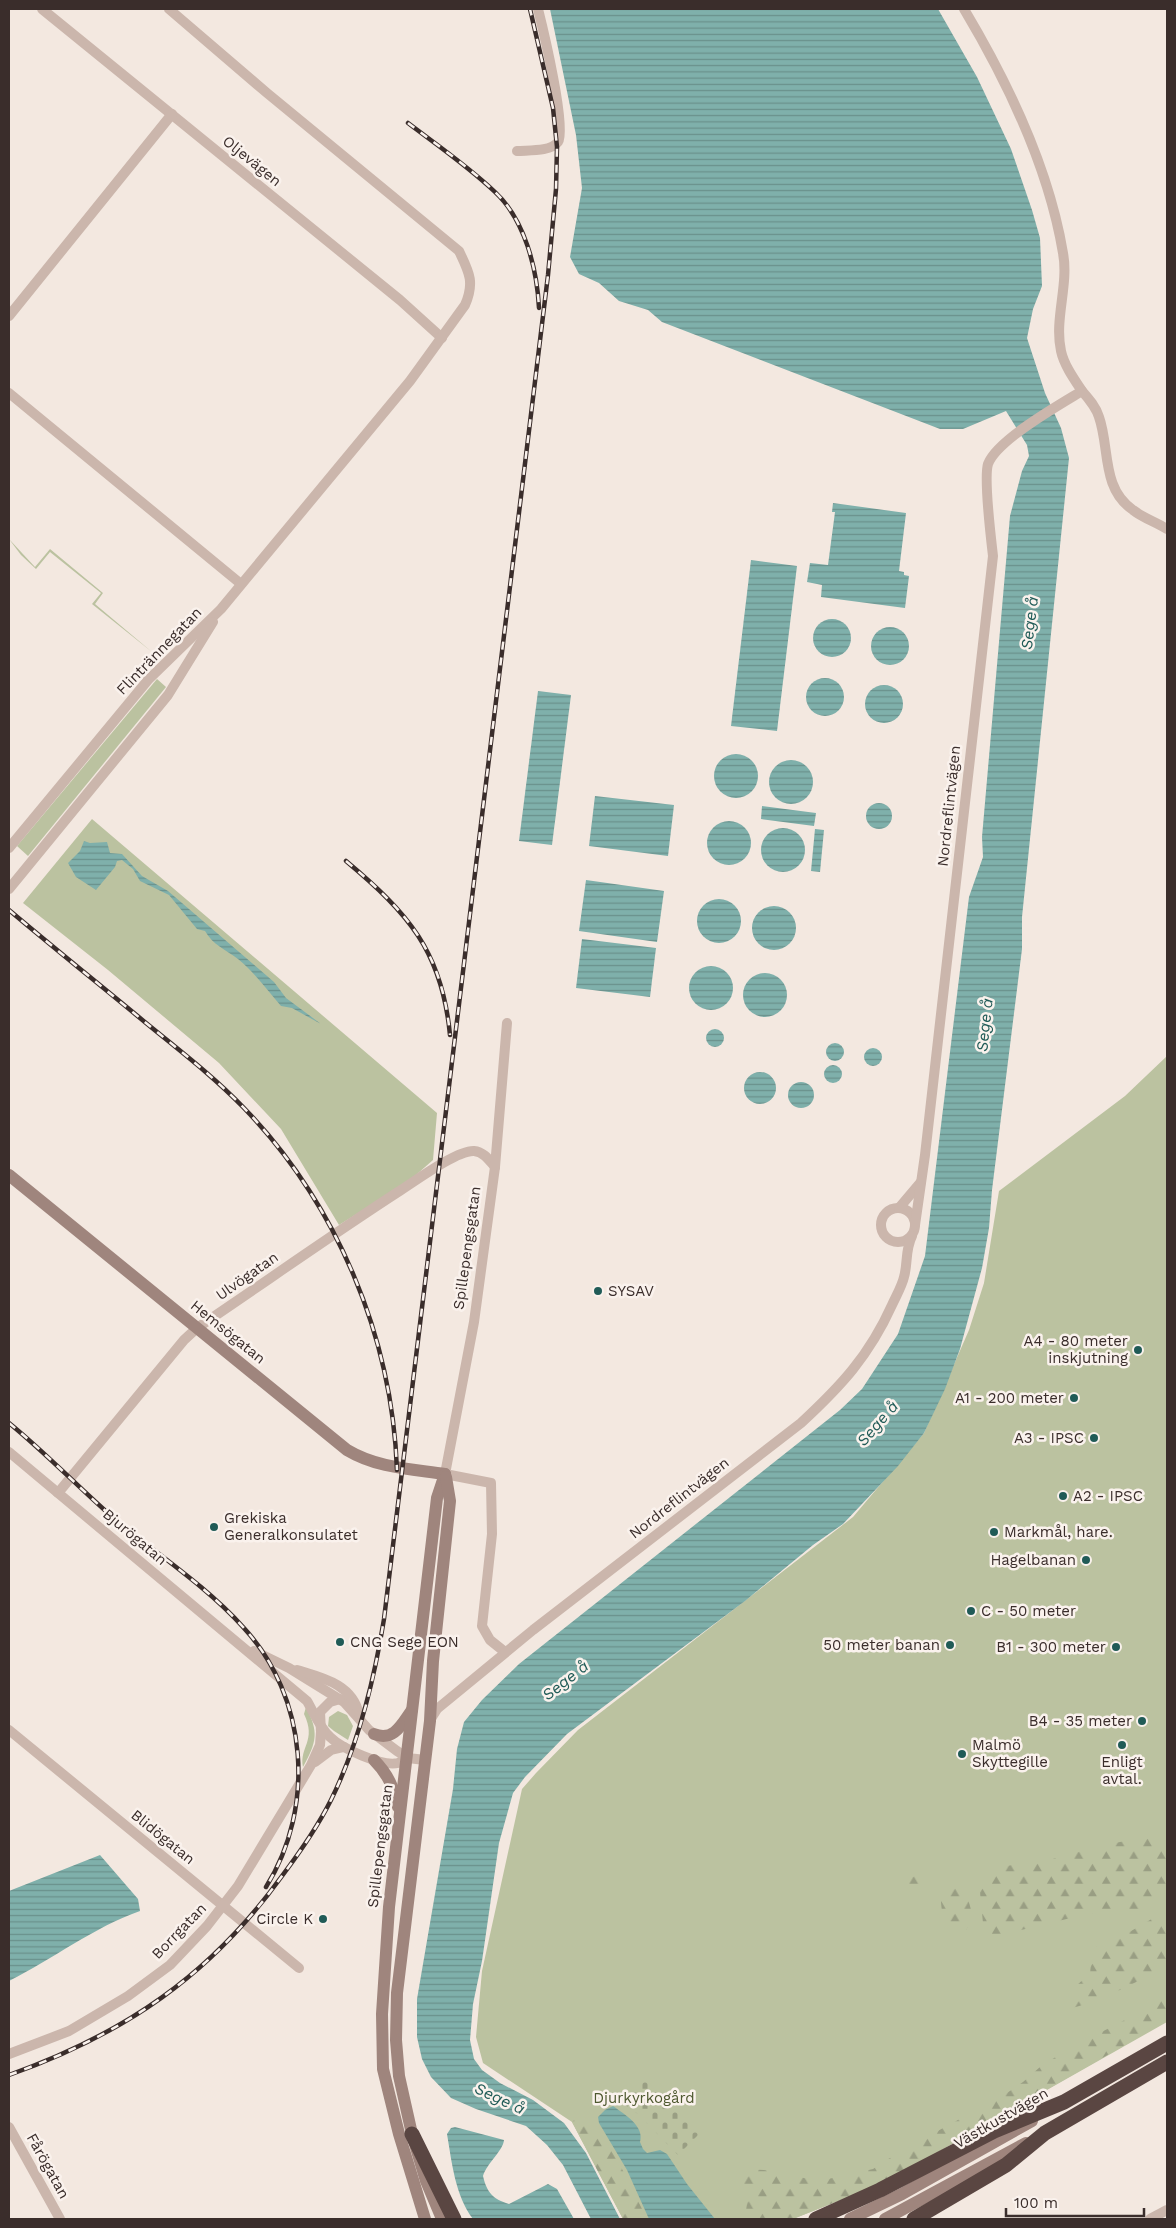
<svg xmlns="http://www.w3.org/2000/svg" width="1176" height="2228" font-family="'Work Sans',sans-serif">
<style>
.green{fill:#bbc2a0}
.forest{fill:url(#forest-firs)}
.cemetery{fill:url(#cemetery-stones)}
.water{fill:url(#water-rules)}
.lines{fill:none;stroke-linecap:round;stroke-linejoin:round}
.street{stroke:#cbb6ac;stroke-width:10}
.secondary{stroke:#9f857d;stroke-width:12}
.highway{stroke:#5a4642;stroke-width:15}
.rail-casing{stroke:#3a2d2b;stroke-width:4.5}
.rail{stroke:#faf2ed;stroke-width:2.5;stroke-dasharray:8;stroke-linecap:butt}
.poi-dot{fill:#205b57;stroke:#faf2ed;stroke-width:2}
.labels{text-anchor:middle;stroke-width:5;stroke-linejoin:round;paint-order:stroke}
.street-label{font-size:15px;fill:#3a2d2b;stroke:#faf2ed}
.poi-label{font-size:15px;fill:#3a2d2b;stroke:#faf2ed;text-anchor:end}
.park-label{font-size:15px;fill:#4e582f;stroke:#faf2ed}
.water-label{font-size:16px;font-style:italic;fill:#205b57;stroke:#faf2ed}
</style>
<defs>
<pattern id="forest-firs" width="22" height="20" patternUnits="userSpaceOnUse" patternTransform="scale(1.25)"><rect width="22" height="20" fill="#bbc2a0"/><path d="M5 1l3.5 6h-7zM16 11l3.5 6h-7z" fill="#999e83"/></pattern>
<pattern id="cemetery-stones" width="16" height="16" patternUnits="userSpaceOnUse" patternTransform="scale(1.25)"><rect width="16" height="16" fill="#bbc2a0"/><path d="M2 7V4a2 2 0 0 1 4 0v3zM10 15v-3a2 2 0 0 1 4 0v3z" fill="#999e83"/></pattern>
<pattern id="water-rules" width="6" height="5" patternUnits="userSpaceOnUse" patternTransform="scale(1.25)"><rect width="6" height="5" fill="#7fb0ab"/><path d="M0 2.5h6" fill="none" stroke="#69908b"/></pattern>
</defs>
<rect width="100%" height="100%" fill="#f3e8e0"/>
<g class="green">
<polygon points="9,539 35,567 50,549 103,593 95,604 152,652 92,604 101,593 50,552 36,569 21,555"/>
<polygon points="157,679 166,687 28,856 17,846"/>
<polygon points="92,819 437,1113 433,1160 408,1182 339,1225 281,1129 219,1063 108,970 23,903"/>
<polygon points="1167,1056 1167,2022 883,2183 793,2219 623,2219 572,2122 483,2063 476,2037 482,1971 522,1789 536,1773 578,1730 853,1517 924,1433 969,1330 984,1283 999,1191 1125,1096"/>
<path d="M306,1707C319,1732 317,1742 303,1767C299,1747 317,1741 304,1714Z"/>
<polygon points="338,1711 347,1715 353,1726 348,1740 334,1731 328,1726 329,1717"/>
</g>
<g class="forest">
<polygon points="1139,1838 1167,1840 1167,1892 1150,1906 1129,1913 1087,1914 1000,1935 992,1936 987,1933 983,1923 979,1882 988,1872 1002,1867 1022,1863 1049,1860 1101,1846"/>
<path d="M920,1875L926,1881C923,1889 919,1891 911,1892C899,1884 910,1876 920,1875Z"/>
<path d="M958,1884L965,1888L973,1917L966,1930C940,1930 943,1915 940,1894C945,1887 949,1885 958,1884Z"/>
<path d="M1167,1910V1965C1142,1980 1101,2001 1072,2008L1068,2005C1069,1992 1079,1981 1090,1975L1092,1949L1114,1938L1126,1934Z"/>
<polygon points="1167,1998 1167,2021 883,2183 793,2219 745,2219 747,2203 737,2185 742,2169 764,2170 819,2181 873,2169 899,2152 1004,2095 1023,2082 1040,2067 1065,2051"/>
<polygon points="587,2114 612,2149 647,2219 623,2219 572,2122 580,2115"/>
</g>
<polygon class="cemetery" points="645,2076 699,2134 678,2155 638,2114 618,2100"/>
<g class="water">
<polygon points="550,9 938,9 977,77 1011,149 1032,210 1040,238 1042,286 1033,309 1027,338 1045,393 1061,428 1069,458 1022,917 1022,949 992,1190 989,1228 982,1268 960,1349 945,1389 924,1433 898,1466 843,1524 813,1545 745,1601 567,1734 525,1777 513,1793 499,1843 482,1961 473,2004 470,2040 474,2059 482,2070 500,2083 533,2100 564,2123 586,2153 620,2219 591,2219 563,2165 547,2145 526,2126 476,2109 451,2098 431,2077 422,2059 417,2037 417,1999 453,1789 457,1749 464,1722 482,1700 519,1664 840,1410 862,1389 898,1334 925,1256 969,897 983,857 982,837 1010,516 1022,471 1029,456 1027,445 1006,411 963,429 940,429 662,322 648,310 619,301 599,283 579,274 570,257 582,188 576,135"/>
<polygon points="833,503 906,513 899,571 904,572 904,575 909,576 905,608 821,597 822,585 807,582 810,563 828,565 835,512 832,512"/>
<polygon points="751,560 797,566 777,731 731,726"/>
<circle cx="832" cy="638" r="19"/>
<circle cx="890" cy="646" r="19"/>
<circle cx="825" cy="697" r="19"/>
<circle cx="884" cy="704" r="19"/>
<polygon points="538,691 571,695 552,845 519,841"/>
<circle cx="736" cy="776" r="22"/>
<circle cx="791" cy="782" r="22"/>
<polygon points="595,796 674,805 668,856 589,846"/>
<circle cx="879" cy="816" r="13"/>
<polygon points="762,806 816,813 814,826 761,819"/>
<circle cx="729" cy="843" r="22"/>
<circle cx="783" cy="850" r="22"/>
<polygon points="815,829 824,830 820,872 811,871"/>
<path d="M84,841L90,843L107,842L110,853L122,854L142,876L168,891L274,982L286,998L321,1024L292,1008L281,1006C267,990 254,972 238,959C225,949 213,945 205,931L197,929L169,895L140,881L133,869L122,860L117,861L115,867L96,890L76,877L68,863L80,851Z"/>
<polygon points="586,880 664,891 657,942 579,931"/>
<circle cx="719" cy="921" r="22"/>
<circle cx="774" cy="928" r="22"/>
<polygon points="582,939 656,948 650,997 576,988"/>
<circle cx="711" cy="988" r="22"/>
<circle cx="765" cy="995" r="22"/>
<circle cx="715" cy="1038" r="9"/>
<circle cx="835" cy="1052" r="9"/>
<circle cx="873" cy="1057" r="9"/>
<circle cx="833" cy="1074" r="9"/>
<circle cx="760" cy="1088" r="16"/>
<circle cx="801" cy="1095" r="13"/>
<path d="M100,1855L138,1899L140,1911C94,1927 53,1959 9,1981V1891Z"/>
<path d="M613,2106C624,2114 645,2126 640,2142L643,2149L647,2153L660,2150L667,2154L687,2184L715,2219H649L627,2170L599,2123L598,2117L605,2110Z"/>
<path d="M455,2127L504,2140C503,2151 487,2163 483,2176C487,2193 493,2199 509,2204L548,2184L557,2189L574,2219H473C455,2195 452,2163 447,2134L451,2128Z"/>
</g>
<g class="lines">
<g class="street">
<polyline points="42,9 400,300 442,338"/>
<path d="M964,9C1007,81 1049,169 1063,253C1069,285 1054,319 1061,351C1064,365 1074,379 1082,391"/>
<path d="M517,151C529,150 550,152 558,142C567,129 543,29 538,9"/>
<polyline points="9,316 172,114"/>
<polyline points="9,393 241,584"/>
<path d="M9,848L148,680L221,609L410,381L465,305C475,282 469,272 459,251L267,93L169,9"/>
<polyline points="9,889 168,695 213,622"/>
<circle cx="898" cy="1225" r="17"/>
<polyline points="899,1208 921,1182"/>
<path d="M915,1225L925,1155L993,556C991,539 984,477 988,464C997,440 1059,405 1082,391C1089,399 1096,407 1099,417C1110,448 1101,488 1133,510C1143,518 1156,522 1167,529"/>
<path d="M9,1452L307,1701C314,1713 320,1728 330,1737C341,1748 382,1767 398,1763C401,1762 405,1760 408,1758"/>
<path d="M58,1493L184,1340L197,1328C264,1283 330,1236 398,1192C414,1182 457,1150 474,1151C484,1152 489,1160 495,1167"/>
<polyline points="254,1651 289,1668 344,1702 369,1730 397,1751 408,1758 425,1760"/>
<polyline points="505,1652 490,1640 482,1626 492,1534 491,1483 445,1474 474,1322 495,1167 507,1023"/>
<path d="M297,1670C323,1678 352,1684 359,1714"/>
<path d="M430,1720L437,1709L533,1630L801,1423C841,1386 869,1356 892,1305C896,1296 902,1286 904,1277C908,1263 905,1250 912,1236"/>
<polyline points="9,1730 299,1968"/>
<polyline points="315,1762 331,1750 344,1747"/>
<polyline points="9,2054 69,2031 128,1996 170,1965 207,1926 238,1886 311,1765 320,1745 321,1732 320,1712 330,1702 340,1699"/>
<polyline points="9,2127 60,2219"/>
<polyline points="1150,2219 1167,2210"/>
</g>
<g class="secondary">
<path d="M9,1175L347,1450C377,1468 411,1469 445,1474"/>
<path d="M374,1734C394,1742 402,1724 412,1710"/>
<path d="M374,1760C388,1774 394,1788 398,1807"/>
<polyline points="425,2219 399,2134 383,2069 382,2014 389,1907 437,1498 445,1474"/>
<polyline points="442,2219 426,2181 412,2134 399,2076 396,2040 397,1993 430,1721 433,1661 450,1501 446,1477"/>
<polyline points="850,2219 902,2194 1032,2121"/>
<polyline points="885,2219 1026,2143"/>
</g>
<g class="highway">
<polyline points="412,2134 454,2219"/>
<polyline points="816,2219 880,2190 994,2131 1064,2102 1167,2043"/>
<polyline points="914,2219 1006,2165 1045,2133 1167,2062"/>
</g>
<g class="rail-casing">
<g id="rail">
<path d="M408,123C437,145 469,167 495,192C525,220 537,269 539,308"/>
<path d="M346,861C408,913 442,951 450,1035"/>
<path d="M9,910C54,948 100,985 146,1023C179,1050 213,1076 243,1107C337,1204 392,1336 397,1470"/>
<path d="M9,1423C47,1454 81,1490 118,1522C160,1556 207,1587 243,1627C308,1697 316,1807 266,1887"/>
<path d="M9,2075C124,2034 210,1976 282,1876C300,1852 318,1826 331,1800C359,1743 374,1681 384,1619L548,275L556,189L557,147L553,108L530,9"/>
</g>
</g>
<use href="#rail" class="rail"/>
</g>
<g class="poi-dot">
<circle cx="598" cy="1291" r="5"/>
<circle cx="1138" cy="1350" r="5"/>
<circle cx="1074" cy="1398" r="5"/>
<circle cx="1094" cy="1438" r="5"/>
<circle cx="1063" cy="1496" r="5"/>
<circle cx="214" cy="1527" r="5"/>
<circle cx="994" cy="1532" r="5"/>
<circle cx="1086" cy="1560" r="5"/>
<circle cx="971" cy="1611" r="5"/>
<circle cx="340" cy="1642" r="5"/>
<circle cx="950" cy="1645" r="5"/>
<circle cx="1116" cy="1647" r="5"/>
<circle cx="1142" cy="1721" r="5"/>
<circle cx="1122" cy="1745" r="5"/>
<circle cx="962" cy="1754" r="5"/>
<circle cx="323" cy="1919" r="5"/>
</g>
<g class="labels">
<g class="street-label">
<text transform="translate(252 161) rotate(39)" y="5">Oljevägen</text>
<text transform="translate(159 651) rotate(-46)" y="5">Flintrännegatan</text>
<text transform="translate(949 806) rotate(-84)" y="5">Nordreflintvägen</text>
<text transform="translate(467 1248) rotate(-82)" y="5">Spillepengsgatan</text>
<text transform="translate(247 1276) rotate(-35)" y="5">Ulvögatan</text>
<text transform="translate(228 1332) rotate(39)" y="5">Hemsögatan</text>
<text transform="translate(679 1498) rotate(-38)" y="5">Nordreflintvägen</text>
<text transform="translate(135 1537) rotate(40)" y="5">Bjurögatan</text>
<text transform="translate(163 1837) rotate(39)" y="5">Blidögatan</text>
<text transform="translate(380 1846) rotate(-83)" y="5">Spillepengsgatan</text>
<text transform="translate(179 1931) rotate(-46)" y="5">Borrgatan</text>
<text transform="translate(1001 2118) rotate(-30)" y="5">Västkustvägen</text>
<text transform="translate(48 2166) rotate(61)" y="5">Fårögatan</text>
</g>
<g class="poi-label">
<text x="608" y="1296" text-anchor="start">SYSAV</text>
<text x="1128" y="1346">A4 - 80 meter<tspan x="1128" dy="17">inskjutning</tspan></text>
<text x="1064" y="1403">A1 - 200 meter</text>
<text x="1084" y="1443">A3 - IPSC</text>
<text x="1073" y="1501" text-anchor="start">A2 - IPSC</text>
<text x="224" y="1523" text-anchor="start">Grekiska<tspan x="224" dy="17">Generalkonsulatet</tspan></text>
<text x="1004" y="1537" text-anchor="start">Markmål, hare.</text>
<text x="1076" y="1565">Hagelbanan</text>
<text x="981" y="1616" text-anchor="start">C - 50 meter</text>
<text x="350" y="1647" text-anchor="start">CNG Sege EON</text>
<text x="940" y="1650">50 meter banan</text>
<text x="1106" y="1652">B1 - 300 meter</text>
<text x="1132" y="1726">B4 - 35 meter</text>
<text x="972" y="1750" text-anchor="start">Malmö<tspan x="972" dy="17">Skyttegille</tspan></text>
<text x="1122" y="1767" text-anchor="middle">Enligt<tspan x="1122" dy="17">avtal.</tspan></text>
<text x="313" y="1924">Circle K</text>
</g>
<g class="park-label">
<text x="644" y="2103">Djurkyrkogård</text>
</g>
<g class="water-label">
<text transform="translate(1029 623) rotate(-83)" y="6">Sege å</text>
<text transform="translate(984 1025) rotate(-84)" y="6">Sege å</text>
<text transform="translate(877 1423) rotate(-49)" y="6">Sege å</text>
<text transform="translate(565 1680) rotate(-38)" y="6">Sege å</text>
<text transform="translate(500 2098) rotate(25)" y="6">Sege å</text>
</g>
</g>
<rect width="1176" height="2228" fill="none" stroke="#3a2d2b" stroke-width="20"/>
<path d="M1006 2208v8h138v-8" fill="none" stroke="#3a2d2b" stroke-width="2.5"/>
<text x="1014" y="2208" font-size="15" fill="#3a2d2b" stroke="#faf2ed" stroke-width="4" paint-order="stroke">100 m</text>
</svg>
